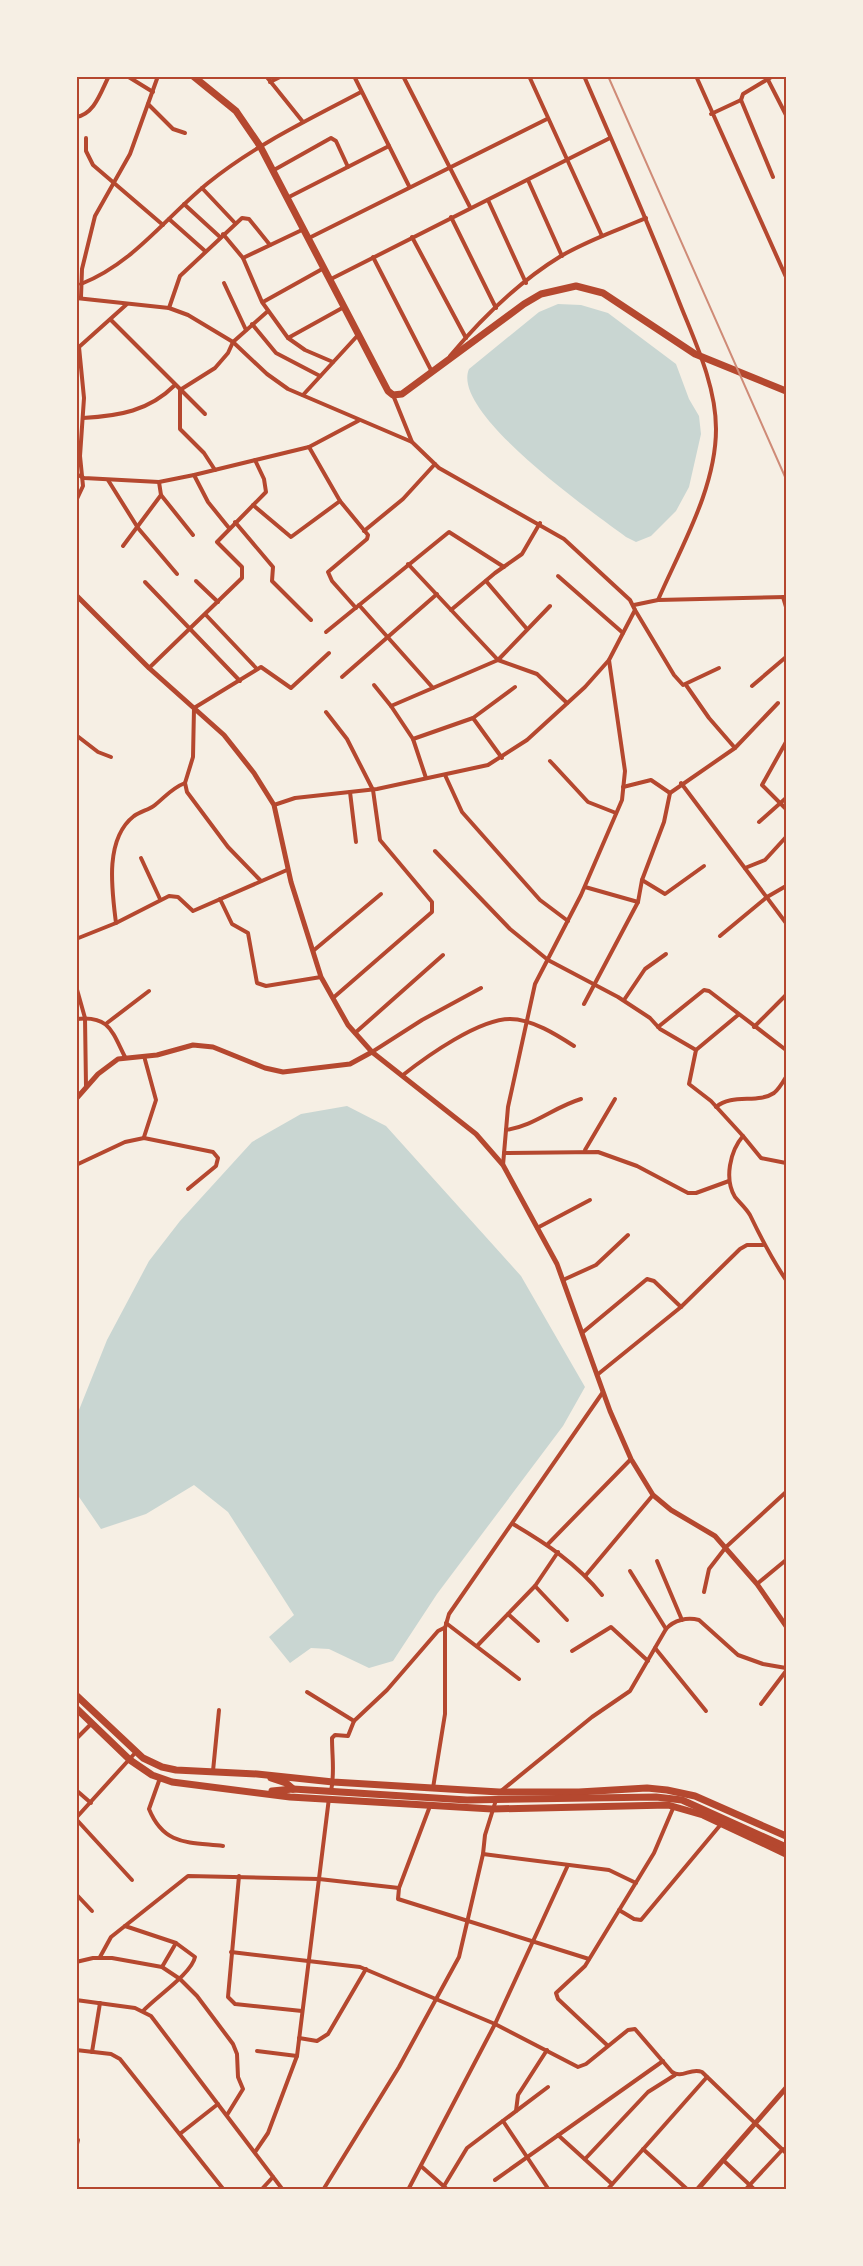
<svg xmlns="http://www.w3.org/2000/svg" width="863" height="2266" font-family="Roboto,sans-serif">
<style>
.water{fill:#c9d6d2}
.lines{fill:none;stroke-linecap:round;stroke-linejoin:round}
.minor{stroke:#b5482f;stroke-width:4}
.tertiary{stroke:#b5482f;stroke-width:5}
.primary{stroke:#b5482f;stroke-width:7}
.trunk{stroke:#b5482f;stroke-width:7}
.rail{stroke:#cf8b77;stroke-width:2}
.neatline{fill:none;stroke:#b5482f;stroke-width:2}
</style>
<rect width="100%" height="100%" fill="#f6efe4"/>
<g class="water">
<path d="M558,304L581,305L608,313L676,364L689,399L699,416L701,434L689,487L676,511L651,536L636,542L626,537C594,513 450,413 469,369L539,312Z"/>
<polygon points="347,1106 386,1126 521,1276 585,1387 563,1426 437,1594 393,1661 369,1668 329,1649 311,1648 290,1663 269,1637 294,1615 228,1512 194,1485 146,1514 101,1529 77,1494 77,1415 107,1340 149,1261 180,1221 252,1142 301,1114"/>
</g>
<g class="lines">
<g class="minor">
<polyline points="127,76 153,92"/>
<polyline points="266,76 303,122"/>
<polyline points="354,76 409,186"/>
<polyline points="403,76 470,207"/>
<polyline points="529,76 602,236"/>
<path d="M584,76C616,150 649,224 678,299C694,340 716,384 716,429C716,488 681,547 658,600"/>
<polyline points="696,76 786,277"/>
<polyline points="766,76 786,115"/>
<polyline points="773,76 743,94 741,100 773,177"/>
<polyline points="270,82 282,76"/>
<polyline points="148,104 173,129 185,133"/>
<polyline points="711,114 741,100"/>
<path d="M76,117C95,114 101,91 109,76"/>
<polyline points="86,138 86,151 93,165 163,225"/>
<polyline points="274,170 331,138 336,141 348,167"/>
<polyline points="528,180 562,256"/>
<polyline points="202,188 235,223"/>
<polyline points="287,198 389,146"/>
<polyline points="488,200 526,283"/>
<polyline points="184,204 220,237"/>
<polyline points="451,217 496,308"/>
<polyline points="169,219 205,251"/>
<polyline points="223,234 243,258 262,302 288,338 305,350 333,362"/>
<polyline points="412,237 466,338"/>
<polyline points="309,238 547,119"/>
<polyline points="373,257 431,370"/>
<polyline points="243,258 304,229"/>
<polyline points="331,279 610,138"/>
<polyline points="224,283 246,330"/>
<path d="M81,284C134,263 165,218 208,183C255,145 308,120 361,92"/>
<polyline points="81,297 82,269 95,216 130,154 158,76"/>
<polyline points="76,298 169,308 188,315 233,342 267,374 288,389 412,442"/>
<polyline points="263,302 324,268"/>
<polyline points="169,308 180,276 242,218 249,219 270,245"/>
<polyline points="111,320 205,414"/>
<polyline points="252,324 276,353 320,376"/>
<polyline points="288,338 344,307"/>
<path d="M450,356C481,319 520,281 561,256C588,240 618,230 646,218"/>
<polyline points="303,395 359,334"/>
<polyline points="393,395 412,442 439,468 564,539 630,600 635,610 609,660 625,771 622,800 581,895 535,984 508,1107 503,1165"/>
<path d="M83,418C119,416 149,411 175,385"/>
<polyline points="309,447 340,501 368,535 367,539 328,572 332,581 356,608"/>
<polyline points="215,470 204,453 180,429 180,390 215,368 228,353 233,342 268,311"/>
<polyline points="76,474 84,478 159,482 194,475 309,447 358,421"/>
<polyline points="194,475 208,502 229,528"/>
<polyline points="108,480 138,528 177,574"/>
<polyline points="161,495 193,535"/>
<polyline points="76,501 83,486 80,456 84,398 79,347 127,304"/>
<polyline points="253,505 291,537 340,501"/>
<polyline points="235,522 273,567 272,581 311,620"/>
<polyline points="364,531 403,499 435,464"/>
<polyline points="123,546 161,495 159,482"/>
<polyline points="408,564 498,660 537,674 567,703"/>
<polyline points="558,576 623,633"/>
<polyline points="196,581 218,602"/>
<polyline points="486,581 527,629"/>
<polyline points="145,582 240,681"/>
<polyline points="783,597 786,607"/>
<polyline points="359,605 433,688"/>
<polyline points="634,605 658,600 786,597"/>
<polyline points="451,610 495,573 522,554 540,523"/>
<polyline points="635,610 674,675 683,685 719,668"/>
<polyline points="206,615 257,669"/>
<polyline points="326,632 449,532 504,567"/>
<polyline points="149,668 242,578 242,567 217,542 266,492 264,479 255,460"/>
<polyline points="342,677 437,594"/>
<polyline points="374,685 391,706"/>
<polyline points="686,685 709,718 735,748"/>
<polyline points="752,686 786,657"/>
<polyline points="326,712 347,739 373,790 380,840 432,902 432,912 333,998"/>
<polyline points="473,718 502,758"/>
<polyline points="76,735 98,752 111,757"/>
<polyline points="413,739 473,718 515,687"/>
<polyline points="786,742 762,785 786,809"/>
<polyline points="550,761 588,802 616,813"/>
<polyline points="445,775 462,812 540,900 568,921"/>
<polyline points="426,778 413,739 391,706 498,660 550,606"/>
<polyline points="681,783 786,923"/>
<polyline points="623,787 651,780 670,793"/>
<polyline points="350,792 356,842"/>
<polyline points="274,805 295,798 377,789 488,765 527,740 585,687 609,660"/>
<polyline points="759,822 786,798"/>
<polyline points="435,851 510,929 548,960 618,997 650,1018 660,1029 696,1050 689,1084 711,1101 743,1136"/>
<polyline points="141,858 160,899"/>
<polyline points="745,868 765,860 786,837"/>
<polyline points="260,880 228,847 187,792 185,783 193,757 194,708 261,667 291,688 329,653"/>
<polyline points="642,880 665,894 704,866"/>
<polyline points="585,887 638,902"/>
<polyline points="220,899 232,924 248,933 257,983 266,986 321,977"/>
<path d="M116,923C112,891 104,839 134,816C141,811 149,810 155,805C166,796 172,788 185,783"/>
<polyline points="720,936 767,897 786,886"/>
<polyline points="76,939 116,923 169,896 178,897 193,911 287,870"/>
<polyline points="313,951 381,894"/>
<polyline points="76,986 85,1018 86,1086"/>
<polyline points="624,1000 645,969 666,954"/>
<polyline points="584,1004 638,902 642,880 664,822 670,793 735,748 778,703"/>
<path d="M76,1019C109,1015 112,1031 125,1057"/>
<polyline points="107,1023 149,991"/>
<polyline points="658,1027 704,990 709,991 786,1050"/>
<polyline points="754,1027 786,995"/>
<polyline points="355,1033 443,955"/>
<polyline points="696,1050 738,1015"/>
<polyline points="372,1052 422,1020 481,988"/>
<polyline points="144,1056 156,1100 144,1137"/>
<path d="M403,1075C427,1056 479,1019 510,1019C532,1019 557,1035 574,1046"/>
<path d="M716,1107C732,1093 758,1104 774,1093C779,1089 783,1082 786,1077"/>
<path d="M506,1130C534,1126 554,1107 581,1099"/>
<polyline points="585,1150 615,1099"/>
<polyline points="504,1153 598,1152 637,1166 688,1193 696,1193 729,1181"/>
<path d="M786,1163L761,1158L743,1136C730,1151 724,1179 735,1197C740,1203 746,1208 750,1215C761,1238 772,1259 786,1280"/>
<polyline points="76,1165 125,1142 144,1138 213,1152 218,1158 216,1166 188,1189"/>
<polyline points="537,1228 590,1200"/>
<polyline points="563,1280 596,1265 628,1235"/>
<polyline points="582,1333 647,1279 654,1281 681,1307"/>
<polyline points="597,1375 681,1307 740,1249 747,1245 763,1245"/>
<path d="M513,1524C547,1544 577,1564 602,1595"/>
<polyline points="548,1544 631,1459"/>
<polyline points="657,1561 682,1620"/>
<polyline points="630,1571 666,1629"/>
<polyline points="586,1575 653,1495"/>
<polyline points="757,1584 786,1560"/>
<polyline points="535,1586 567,1620"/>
<polyline points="704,1592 709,1569 726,1547 786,1492"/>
<polyline points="508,1614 538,1641"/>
<polyline points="446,1623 519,1679"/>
<polyline points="477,1646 535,1586 558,1552"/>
<polyline points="655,1648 706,1711"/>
<polyline points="572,1651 611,1627 648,1661"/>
<polyline points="307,1692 354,1721 387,1690 438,1631 444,1628"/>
<polyline points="761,1704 786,1671"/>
<polyline points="76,1739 92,1723"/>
<polyline points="213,1771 219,1710"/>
<path d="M160,1778L149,1809C164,1846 189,1842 223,1846"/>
<polyline points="433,1788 445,1714 445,1628 449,1614 603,1392"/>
<polyline points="76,1790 91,1803"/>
<path d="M331,1791C335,1773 332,1757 332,1738L335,1735L348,1736L354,1721"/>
<path d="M501,1791L592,1717L630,1691L666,1629C674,1620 687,1617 699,1620L738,1655L763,1664L786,1668"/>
<polyline points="430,1806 399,1888 398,1899 589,1959"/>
<polyline points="76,1818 136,1752"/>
<polyline points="76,1819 132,1880"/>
<polyline points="483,1854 609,1870 636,1883"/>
<polyline points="239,1876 228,1997 235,2004 302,2011"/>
<polyline points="76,1894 92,1911"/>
<polyline points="619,1910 634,1919 641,1920 722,1823"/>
<path d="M125,1926L176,1943L195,1957C192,1973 156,1997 143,2011"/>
<path d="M231,1952L360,1967L495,2024L578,2067L586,2064L628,2030L635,2029L672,2072C682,2079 691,2067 702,2072L786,2153"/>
<polyline points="100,1957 111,1937 188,1876 319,1879 399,1888"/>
<polyline points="76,1962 93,1958 112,1958 162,1967 180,1979 197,1996 233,2044 237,2054 238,2077 243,2089 227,2115"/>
<polyline points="162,1967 176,1943"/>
<polyline points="76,2000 135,2008 151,2016 283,2190"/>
<polyline points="299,2038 317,2041 328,2034 366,1969"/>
<polyline points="607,2045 558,1999 556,1993 585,1966 654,1853 674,1806"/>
<polyline points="76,2050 111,2054 120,2059 224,2190"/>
<polyline points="257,2051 297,2056"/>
<polyline points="92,2052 100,2003"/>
<polyline points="516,2111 518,2095 547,2050"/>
<polyline points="503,2121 549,2190"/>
<polyline points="181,2133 218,2104"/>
<polyline points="558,2135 612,2184"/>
<polyline points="76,2148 78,2140"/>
<polyline points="643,2149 688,2190"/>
<polyline points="255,2152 268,2133 297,2056 329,1798"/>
<polyline points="585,2159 648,2092 675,2075"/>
<polyline points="723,2160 755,2190"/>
<polyline points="422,2167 448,2190"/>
<polyline points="495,2180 663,2061"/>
<polyline points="444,2186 467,2148 548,2087"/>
<polyline points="261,2190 273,2177"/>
<polyline points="323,2190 399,2067 459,1957 483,1854 485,1835 496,1800"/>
<polyline points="408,2190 495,2024 568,1865"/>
<polyline points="607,2190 707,2077"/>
<polyline points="745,2190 783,2149"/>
</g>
<g class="tertiary">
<polyline points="76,595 149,668 224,735 254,773 274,805 291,882 321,977 348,1025 372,1052 476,1134 503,1165 557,1264 610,1411 631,1459 653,1495 671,1510 715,1536 757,1584 786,1626"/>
<polyline points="76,1099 98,1074 118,1059 157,1055 193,1045 213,1047 265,1068 283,1072 350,1064 372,1052"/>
<polyline points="697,2190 786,2088"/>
</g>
<polyline class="primary" points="193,76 236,111 260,146 388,391 393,395 402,394 524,304 541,294 576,286 603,293 695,354 786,391"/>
<g class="trunk">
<polyline points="76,1695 143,1758 162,1767 176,1770 257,1774 333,1782 499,1792 579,1792 647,1788 667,1790 695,1796 786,1836"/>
<polyline points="76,1708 130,1760 152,1775 172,1782 290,1797 492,1809 668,1805 703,1815 786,1854"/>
<polyline points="271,1778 286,1783 293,1789"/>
<polyline points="272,1791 293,1789 467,1800 656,1797 682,1800 786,1847"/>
</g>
<polyline class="rail" points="608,76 786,479"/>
</g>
<rect width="863" height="2266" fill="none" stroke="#f6efe4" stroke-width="156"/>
<rect x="78" y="78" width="707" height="2110" class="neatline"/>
</svg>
